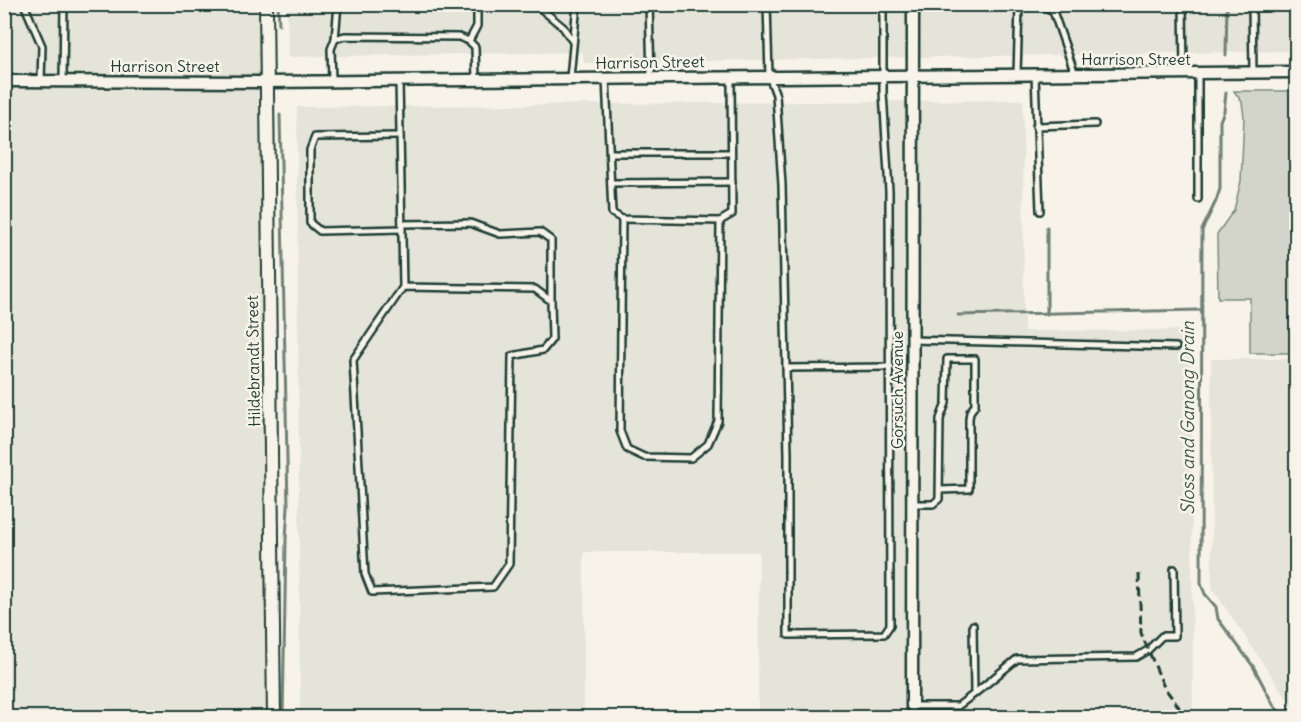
<svg xmlns="http://www.w3.org/2000/svg" width="1301" height="722" font-family="Delius,sans-serif">
<style>
.built{fill:#e5e4d9}
.green{fill:#d3d5ca;stroke:#79897f;stroke-width:1.5}
.lines{fill:none;stroke-linecap:round;stroke-linejoin:round}
.stream{stroke:#6f8077;stroke-width:3}
.service-casing{stroke:#1f3d34;stroke-width:10}
.minor-casing{stroke:#1f3d34;stroke-width:15}
.tertiary-casing{stroke:#1f3d34;stroke-width:16}
.service{stroke:#f7f3e8;stroke-width:5}
.minor{stroke:#f7f3e8;stroke-width:10}
.tertiary{stroke:#f7f3e8;stroke-width:12}
.rail{stroke:#1f3d34;stroke-width:3;stroke-dasharray:9 4.5;stroke-linecap:butt}
.labels{text-anchor:middle;stroke-width:5;stroke-linejoin:round;paint-order:stroke}
.street-label{font-size:16px;fill:#1f3d34;stroke:#f7f3e8}
.water-label{font-size:18px;font-style:italic;fill:#405950;stroke:#f7f3e8}
</style>
<rect width="100%" height="100%" fill="#f7f3e8"/>
<filter id="ink" filterUnits="userSpaceOnUse"><feTurbulence type="fractalNoise" baseFrequency=".0167" numOctaves="2"/><feDisplacementMap in="SourceGraphic" scale="12" xChannelSelector="R" yChannelSelector="G"/><feConvolveMatrix kernelMatrix="1 2 1 2 8 2 1 2 1" color-interpolation-filters="sRGB"/></filter>
<g filter="url(#ink)">
<g class="built">
<polygon points="1296,4 1296,51 584,63 583,52 288,57 287,5"/>
<polygon points="4,5 261,5 268,717 5,717"/>
<polygon points="1023,100 1024,331 1191,330 1193,711 906,713 815,717 758,717 759,552 584,552 584,717 300,717 297,107"/>
<polygon points="1211,359 1296,359 1296,712 1212,588"/>
</g>
<polygon class="green" points="1234,91 1296,91 1296,353 1250,353 1250,298 1218,298 1217,234 1234,210 1241,181 1244,117 1242,102"/>
<g class="lines">
<g class="stream">
<polyline points="278,4 279,25"/>
<polyline points="1226,55 1227,4"/>
<polyline points="1226,93 1224,111 1220,121 1220,189 1216,201 1202,230 1201,584 1205,594 1216,607 1218,619 1253,666 1274,706 1282,714 1292,718"/>
<polyline points="280,115 288,507 286,538 283,718"/>
<polyline points="1047,227 1047,314"/>
<polyline points="958,315 1200,310"/>
</g>
<g class="service-casing">
<g id="service">
<polyline points="24,4 42,46 41,81"/>
<polyline points="535,4 563,27 573,42"/>
<polyline points="649,4 651,77"/>
<polyline points="767,4 769,76 776,95 782,185 788,455 788,635 884,634 890,625 889,191 883,92 883,4"/>
<polyline points="1183,4 1184,73"/>
<polyline points="1252,4 1253,73"/>
<path d="M1019,8C1032,6 1041,3 1053,11L1075,74"/>
<polyline points="335,39 338,4"/>
<polyline points="469,41 477,26 477,4"/>
<polyline points="1198,73 1198,199"/>
<polyline points="1017,74 1019,6"/>
<polyline points="1035,74 1040,211"/>
<polyline points="570,78 577,4"/>
<polyline points="606,78 612,213 622,219 720,221 732,214 731,78"/>
<polyline points="332,80 331,49 335,39 345,36 459,37 469,41 475,47 476,79"/>
<polyline points="63,81 64,4"/>
<polyline points="399,81 403,287 353,360 365,574 372,592 493,587 509,564 512,356 543,350 552,339 551,301 535,289 403,287"/>
<polyline points="1036,126 1095,124"/>
<polyline points="400,136 315,137 310,150 310,223 320,231 402,229"/>
<polyline points="610,153 731,153"/>
<polyline points="611,183 732,182"/>
<polyline points="622,219 620,431 627,449 644,457 691,458 708,444 718,421 720,221"/>
<polyline points="402,224 470,223 500,234 540,232 551,240 551,301"/>
<polyline points="912,340 1176,347"/>
<polyline points="786,368 891,367"/>
<polyline points="912,504 933,504 939,499 940,419 946,403 947,359 975,359 975,405 970,412 969,419 969,489 940,490"/>
<polyline points="974,694 1017,659 1136,657 1148,650 1162,636 1175,636 1174,569"/>
<polyline points="912,706 958,706 974,694 973,625"/>
</g>
</g>
<g class="minor-casing">
<g id="minor">
<polyline points="4,81 267,82 1296,72"/>
<polyline points="912,706 913,4"/>
</g>
</g>
<g class="tertiary-casing">
<polyline id="tertiary" points="266,4 274,718"/>
</g>
<use href="#service" class="service"/>
<use href="#minor" class="minor"/>
<use href="#tertiary" class="tertiary"/>
<polyline class="rail" points="1139,574 1141,633 1164,687 1187,718"/>
</g>
</g>
<g class="labels">
<g class="street-label">
<text x="1136" y="65">Harrison Street</text>
<text transform="translate(650 62) rotate(-1)" y="6">Harrison Street</text>
<text x="165" y="72">Harrison Street</text>
<text transform="translate(253 361) rotate(-91)" y="6">Hildebrandt Street</text>
<text transform="translate(897 390) rotate(-90)" y="6">Gorsuch Avenue</text>
</g>
<g class="water-label">
<text transform="translate(1188 418) rotate(-90)" y="6">Sloss and Ganong Drain</text>
</g>
</g>
<rect width="1301" height="722" fill="none" stroke="#f7f3e8" stroke-width="24"/>
<rect x="12" y="12" width="1277" height="698" fill="none" stroke="#1f3d34" stroke-width="2" filter="url(#ink)"/>
</svg>
